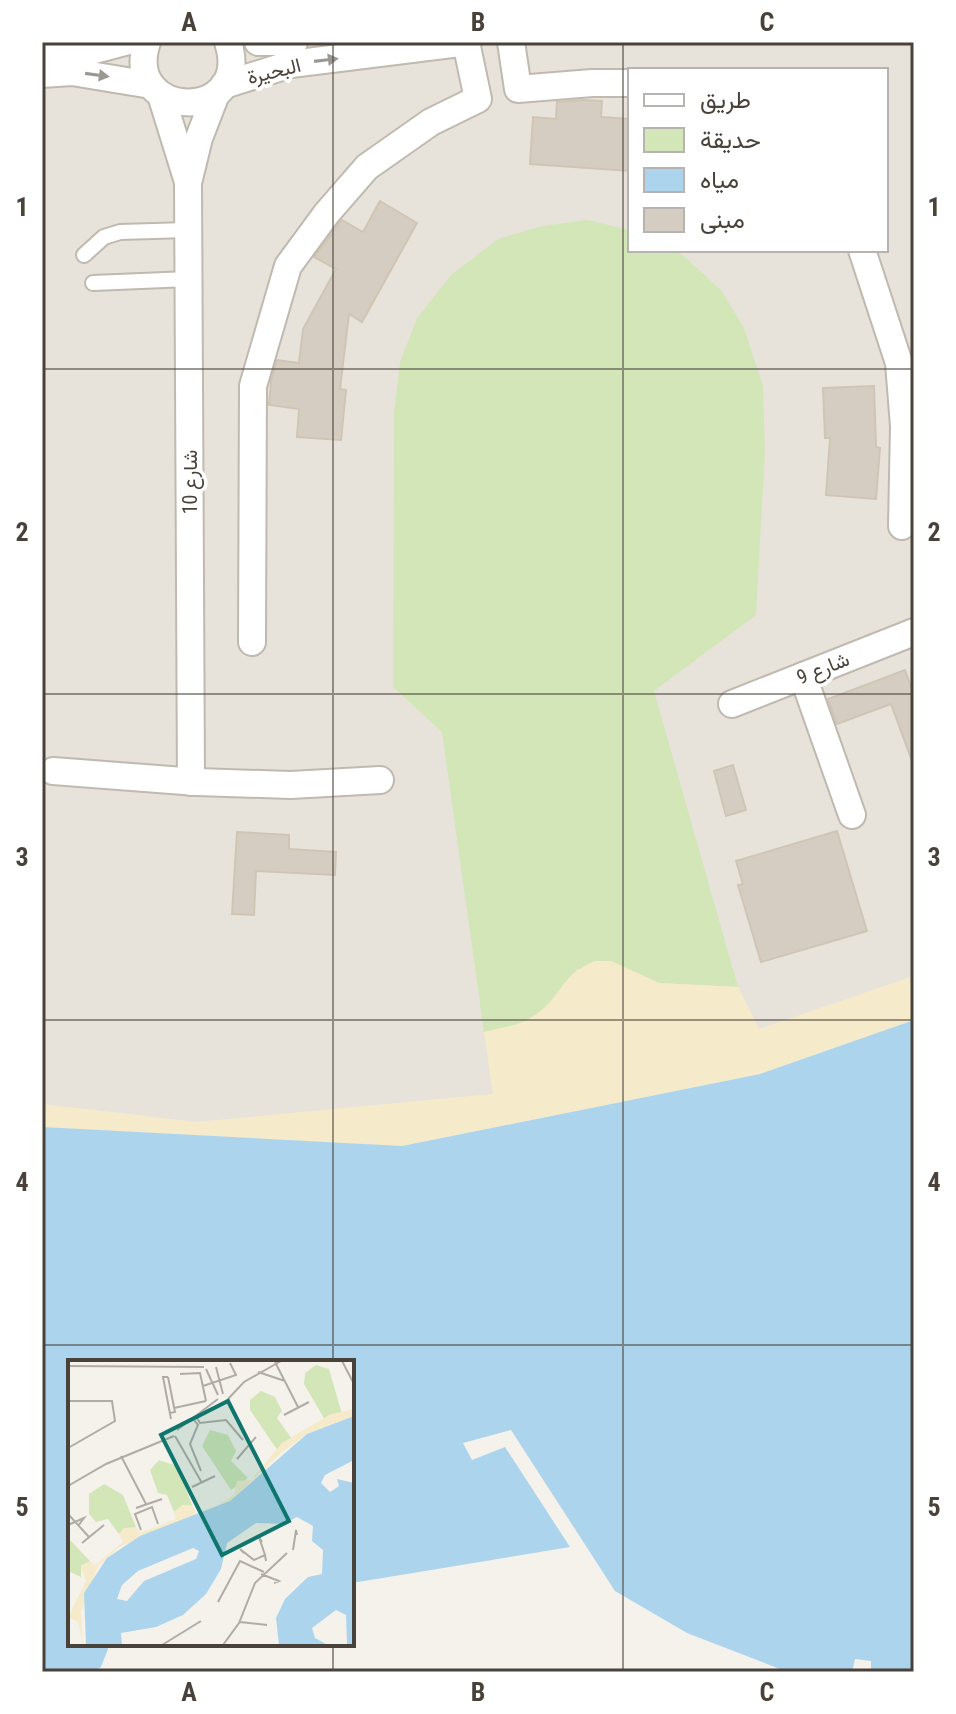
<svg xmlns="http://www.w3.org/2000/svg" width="956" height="1714" font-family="'Roboto Condensed',Vazirmatn,sans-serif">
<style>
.residential{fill:#e8e3da;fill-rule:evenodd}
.green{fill:#d2e6b8}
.sand{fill:#f5ebcb}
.water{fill:#add4ed}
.building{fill:#d6cdc2;stroke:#d0c5b5;stroke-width:2}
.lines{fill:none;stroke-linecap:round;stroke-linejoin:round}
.lane-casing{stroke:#c0b9af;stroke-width:18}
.street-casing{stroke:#c0b9af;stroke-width:30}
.lane{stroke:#fff;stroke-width:14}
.street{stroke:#fff;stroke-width:26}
.oneway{fill:#9b9793}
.grid{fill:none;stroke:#49423a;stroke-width:2;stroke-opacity:0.55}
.labels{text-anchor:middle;stroke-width:7;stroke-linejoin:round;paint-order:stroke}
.street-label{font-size:20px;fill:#49423a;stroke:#fff}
.inset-road{fill:none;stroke:#b0aca5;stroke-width:2}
.view{fill:#0f766e;fill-opacity:0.15;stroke:#0f766e;stroke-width:4}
.inset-edge{fill:none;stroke:#49423a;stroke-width:4}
.neatline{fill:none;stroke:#49423a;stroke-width:3}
.grid-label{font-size:26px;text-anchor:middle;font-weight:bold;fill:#49423a}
</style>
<rect width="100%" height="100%" fill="#f5f2ec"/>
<path class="residential" d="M42,42H914V1020L402,1146L42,1127ZM630,70H886V250H630Z"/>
<polygon class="green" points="587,220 630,230 630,250 673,250 683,255 721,290 744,328 763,386 765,451 756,615 654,691 738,987 659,983 635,972 577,969 544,1009 521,1024 484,1032 442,732 393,687 394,413 400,362 417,318 451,275 498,239 542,226"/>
<path class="sand" d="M595,961H611L659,983L738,987L759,1029L914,976V1020L760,1074L402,1146L42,1127V1104L197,1122L493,1094L484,1032C505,1027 526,1025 543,1009C566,988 561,976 595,961Z"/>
<polygon class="water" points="914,1020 914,1672 871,1672 871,1661 855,1659 852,1672 785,1671 687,1633 615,1591 511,1430 463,1443 472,1460 505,1447 570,1547 352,1583 352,1362 70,1362 70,1644 110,1644 101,1667 94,1672 42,1672 42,1127 402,1146 760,1074"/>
<g class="building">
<polygon points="583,100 602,101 601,117 630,119 630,171 530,164 533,117 556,119 557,102"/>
<polygon points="380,201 417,223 362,322 349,314 340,389 346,390 341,440 297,437 299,409 269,405 271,381 277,360 299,363 303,329 336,269 314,257 342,220 363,232"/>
<polygon points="874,386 876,447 880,448 876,499 826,495 830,438 825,438 823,388"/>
<polygon points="905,670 914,695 914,761 912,761 891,704 837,724 828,699"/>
<polygon points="733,765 746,810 726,816 714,771"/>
<polygon points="837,831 867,931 761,962 738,885 743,884 736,861"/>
<polygon points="237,832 289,835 289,849 336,852 335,875 256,871 254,915 232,914"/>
</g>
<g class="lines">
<g class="lane-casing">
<g id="lane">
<polyline points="84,255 104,237 120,232 188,230"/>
<polyline points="93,283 189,279"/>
</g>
</g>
<g class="street-casing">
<g id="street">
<path d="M147,42C121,121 254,124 228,42"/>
<polyline points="258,42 294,42"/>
<polyline points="511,42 518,89 592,83 630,83"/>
<polyline points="42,54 91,51 125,42"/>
<polyline points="42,74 72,72 151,85"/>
<polyline points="224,85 291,64 468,42"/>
<polyline points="161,95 188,182 191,782"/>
<polyline points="189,179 199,138 216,94"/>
<polyline points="862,250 899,363 904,426 902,526"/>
<polyline points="252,642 253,386 288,266 327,213 367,167 431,122 478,99 466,42"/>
<polyline points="803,676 852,815"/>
<polyline points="732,704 914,632"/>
<polyline points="53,771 197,782 291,785 380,780"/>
</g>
</g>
<use href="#lane" class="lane"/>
<use href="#street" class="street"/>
</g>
<defs><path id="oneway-solid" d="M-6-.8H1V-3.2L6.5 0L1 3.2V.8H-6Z" transform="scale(2)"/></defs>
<g class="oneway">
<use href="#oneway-solid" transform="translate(326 60) rotate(-7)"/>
<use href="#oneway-solid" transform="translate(97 75) rotate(8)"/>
</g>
<path class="grid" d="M333,42V1362M623,42V1672M42,369H914M42,694H914M42,1020H914M42,1345H914M333,1644V1672"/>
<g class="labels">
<g class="street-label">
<text transform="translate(274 71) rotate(-14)" y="7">البحيرة</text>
<text transform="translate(190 482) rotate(-90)" y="7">شارع 10</text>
<text transform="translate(823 668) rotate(-22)" y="7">شارع 9</text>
</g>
</g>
<g transform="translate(68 1360)">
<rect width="286" height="286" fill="#f5f2ec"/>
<path d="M248,5L261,9L274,54L257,60L236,24L237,13ZM193,31L207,37L214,51L209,58L224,79L214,83L210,91L182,50V40ZM142,70L160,75L168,91L163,101L180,118L163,130L134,86ZM91,100L109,106L124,145L106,152L99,135L90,133L82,110ZM36,124L55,135L68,167L51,174L40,159L28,162L21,154V134ZM0,178L22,201L13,206V217L0,211Z" fill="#d2e6b8"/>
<path d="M286,49V56L239,74L213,93L162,141L51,187L39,198L30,206L13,252L15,285L10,262L0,257L18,221L13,207L22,201L27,205L55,182L51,174L56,168L68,167L72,173L108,159L106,152L114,145H124L128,153L147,147L166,135L169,121L183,120L214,83L263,54Z" fill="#f5ebcb"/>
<path d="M286,56V100L257,115L253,123L262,132L271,126L269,119L286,123V285H279L278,255L268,250L244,268L247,278L260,285H211L208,258L217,239L240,217L254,214L255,190L244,181L245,166L229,157L215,164L188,163L159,183L153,209L138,234L115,255L88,267L53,273L54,285H18L16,233L39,198L72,176L162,141L239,74ZM125,188L131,191L128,199L76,221L59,241L49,239L54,225L70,211Z" fill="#add4ed" fill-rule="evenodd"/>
<path class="inset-road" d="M274,1L286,24M207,2L230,47M0,6L136,7M148,7L155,34M138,9L150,35M190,12L217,21M112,14L132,13L138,41M100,17H95L103,59M100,17L107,52L102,53M135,26L168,15L162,3M160,39L176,22L213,1M0,41H44L47,61L0,88M160,42L182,84M106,48L138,41M216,55L241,42M129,58L132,63L158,60L175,80M126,60L130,65L122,84L133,111M109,70L150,39M107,76L134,123M53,96L78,144M169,99L188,77M0,126L38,104L106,76M124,127L147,116M68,148L94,139M0,154L21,177M0,165L16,158L10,166M73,170L67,154L84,147L90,164M194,182L191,177L197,195M14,183L36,165M225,190L228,170L229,175M176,193L172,189L186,200L197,195L198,201M193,214L211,221L206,223M150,242L172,201L196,212M172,262L199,265M94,285L133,261M155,285L171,263L187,223L219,193"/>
<path class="view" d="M160,41L221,161L154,195L93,75Z"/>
<rect width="286" height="286" class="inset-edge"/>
</g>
<rect width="956" height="1714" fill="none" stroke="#ffffff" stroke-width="88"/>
<rect x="628" y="68" width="260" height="184" fill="#ffffff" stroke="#b6b3b0" stroke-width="2"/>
<rect x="644" y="94" width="40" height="12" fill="#ffffff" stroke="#b6b3b0" stroke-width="2"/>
<text x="700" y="108" font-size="24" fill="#49423a">طريق</text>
<rect x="644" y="128" width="40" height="24" fill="#d2e6b8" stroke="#b6b3b0" stroke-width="2"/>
<text x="700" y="148" font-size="24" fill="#49423a">حديقة</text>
<rect x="644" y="168" width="40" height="24" fill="#add4ed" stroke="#b6b3b0" stroke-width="2"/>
<text x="700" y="188" font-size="24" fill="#49423a">مياه</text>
<rect x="644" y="208" width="40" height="24" fill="#d6cdc2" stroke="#b6b3b0" stroke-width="2"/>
<text x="700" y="228" font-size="24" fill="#49423a">مبنى</text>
<rect x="44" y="44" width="868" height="1626" class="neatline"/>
<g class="grid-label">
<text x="189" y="31">A</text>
<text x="478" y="31">B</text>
<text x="767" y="31">C</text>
<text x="22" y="216">1</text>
<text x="934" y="216">1</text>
<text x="22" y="541">2</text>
<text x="934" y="541">2</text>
<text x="22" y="866">3</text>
<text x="934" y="866">3</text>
<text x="22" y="1191">4</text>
<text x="934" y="1191">4</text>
<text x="22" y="1516">5</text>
<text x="934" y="1516">5</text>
<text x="189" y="1701">A</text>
<text x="478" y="1701">B</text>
<text x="767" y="1701">C</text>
</g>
</svg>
